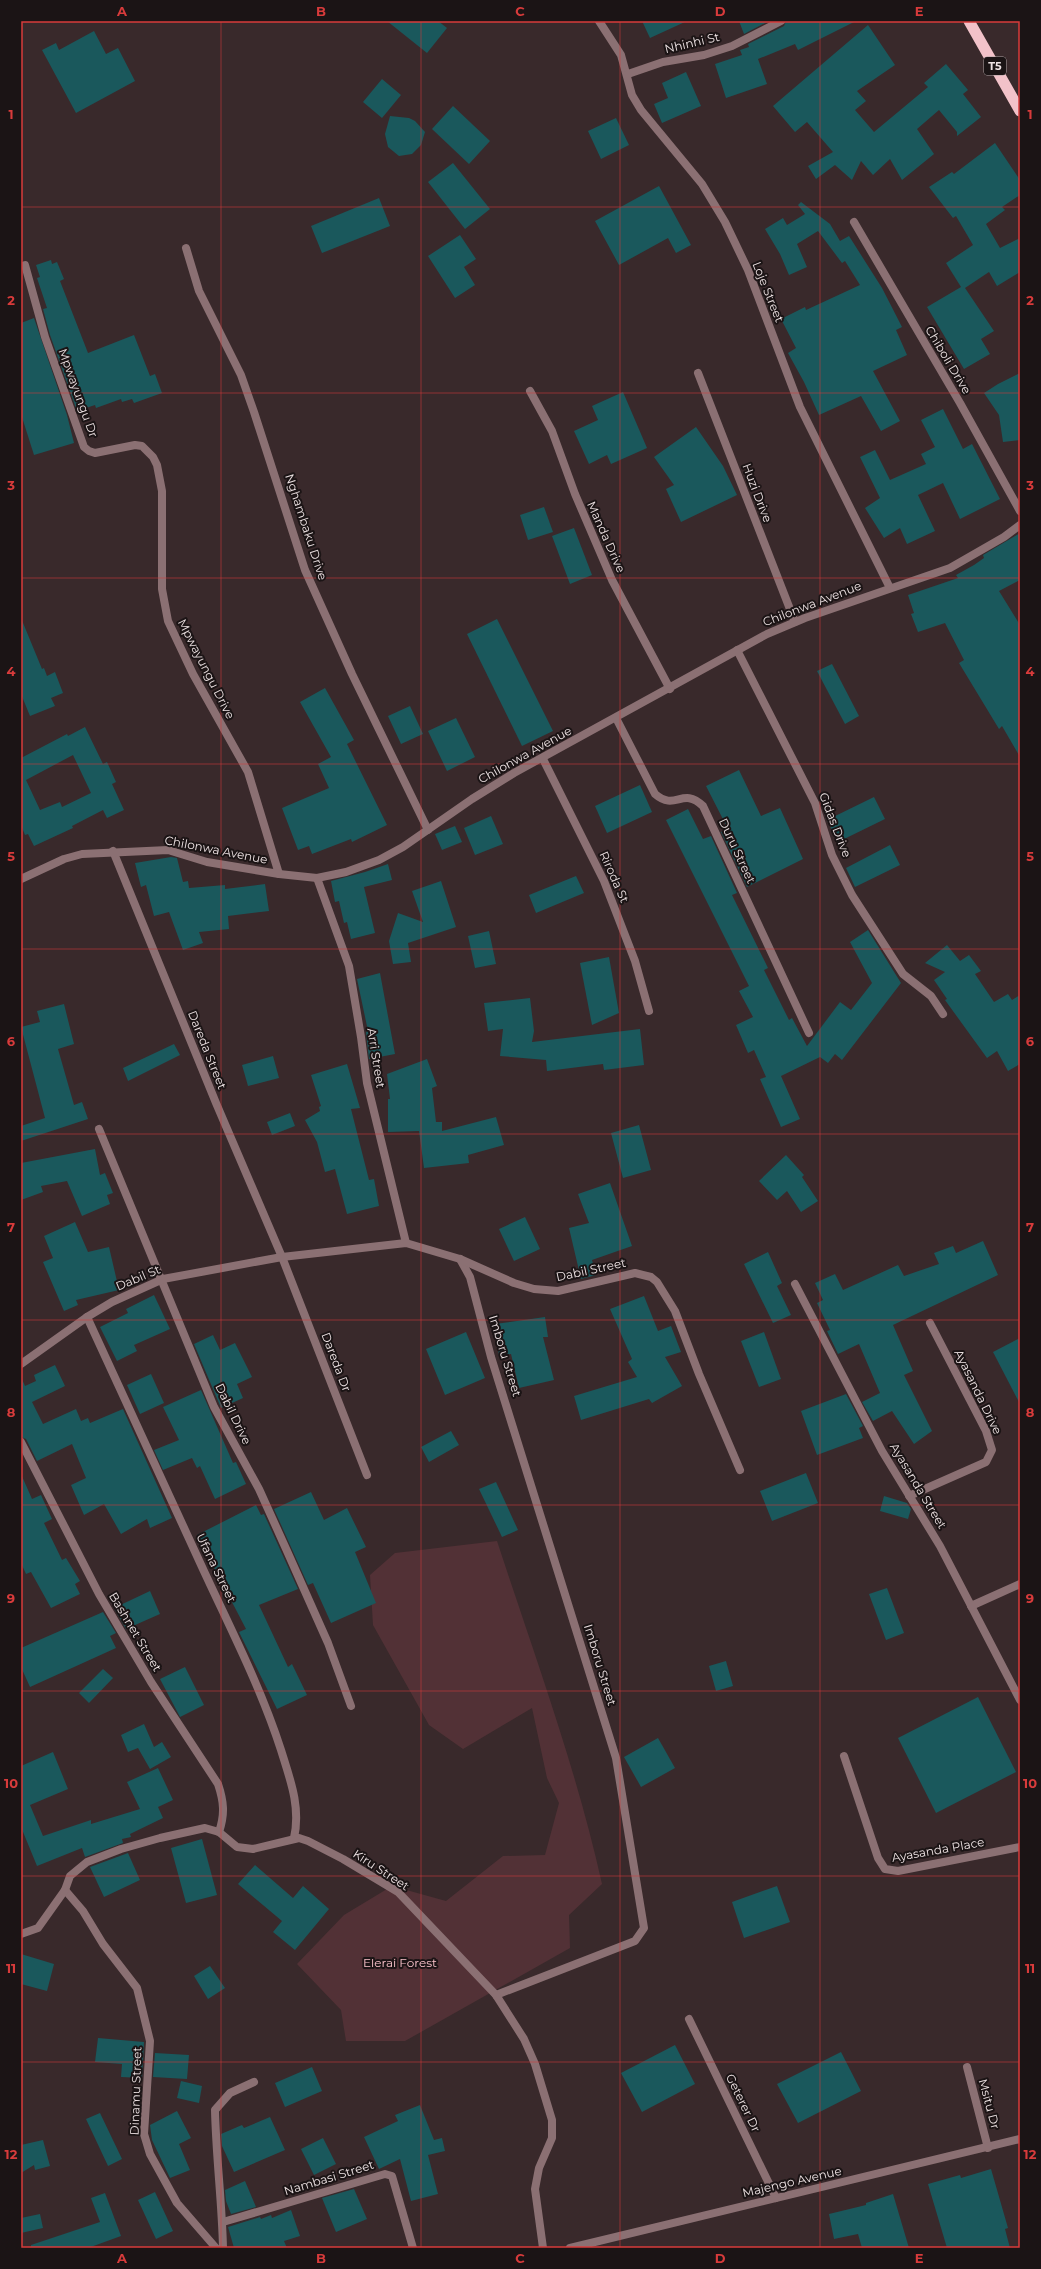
<svg xmlns="http://www.w3.org/2000/svg" width="1041" height="2269" font-family="Montserrat,sans-serif">
<style>
.green{fill:#523136}
.building{fill:#1a585c;fill-rule:evenodd}
.lines{fill:none;stroke-linecap:round;stroke-linejoin:round}
.minor{stroke:#8b7073;stroke-width:8}
.tertiary{stroke:#8b7073;stroke-width:8}
.trunk{stroke:#f2c2c9;stroke-width:11}
.grid{fill:none;stroke:#d83b3b;stroke-width:1;stroke-opacity:0.55}
.labels{text-anchor:middle;stroke-width:4;stroke-linejoin:round;paint-order:stroke}
.shield{fill:#1b1415;stroke:#aea4a5;stroke-width:1}
.shield-label{font-size:11px;font-weight:bold;fill:#ede2e3}
.street-label{font-size:12px;fill:#ede2e3;stroke:#1b1415}
.park-label{font-size:12px;fill:#fbc3cb;stroke:#1b1415}
.neatline{fill:none;stroke:#d83b3b;stroke-width:1.5}
.grid-label{font-size:13px;text-anchor:middle;font-weight:bold;fill:#d83b3b}
</style>
<rect width="100%" height="100%" fill="#39292b"/>
<path class="green" d="M497,1541C534,1654 576,1767 602,1884L569,1915L570,1948L405,2041H346L341,2010L297,1964L344,1915L392,1886L446,1901L503,1856L545,1855L559,1803L547,1778L532,1708L463,1749L429,1725L373,1625L370,1575L395,1553Z"/>
<g class="building">
<polygon points="387,21 438,21 447,28 427,53"/>
<polygon points="642,21 687,21 650,38"/>
<polygon points="739,21 769,21 744,34"/>
<polygon points="786,21 856,21 798,50 795,44 758,59 767,84 726,98 715,64 742,55 740,50 749,47 748,44 784,26"/>
<polygon points="868,25 895,65 857,91 866,101 855,110 874,132 928,87 924,83 946,64 968,90 963,94 981,117 957,136 957,132 939,110 917,129 934,154 902,180 890,159 873,175 861,161 852,180 835,165 816,179 808,166 833,152 807,122 795,132 773,106"/>
<polygon points="94,31 106,54 118,48 135,81 76,113 42,50 56,43 59,50"/>
<polygon points="686,72 701,106 662,123 654,104 668,98 662,83"/>
<polygon points="382,79 401,95 382,118 363,102"/>
<polygon points="453,106 490,141 469,164 432,129"/>
<polygon points="390,116 409,118 415,121 425,132 421,145 412,154 399,156 388,147 385,134"/>
<polygon points="616,118 629,145 601,159 588,131"/>
<polygon points="995,143 1020,180 1020,195 1002,207 1005,210 986,224 1000,248 1020,238 1020,272 997,286 989,272 965,288 994,331 981,339 990,354 964,369 927,307 961,287 946,263 973,245 956,216 953,218 929,187 952,172 954,174"/>
<polygon points="453,163 490,209 465,229 428,182"/>
<polygon points="659,186 691,245 676,253 668,238 619,265 595,221"/>
<polygon points="379,198 390,226 322,253 311,226"/>
<polygon points="801,202 830,224 840,241 849,236 882,288 902,327 896,330 907,355 873,371 900,421 881,431 861,396 819,415 804,382 788,353 796,348 781,319 805,307 806,310 860,285 845,261 842,263 818,231 797,244 807,267 789,275 780,254 765,229 783,218 787,225 805,214 798,205"/>
<polygon points="460,235 476,259 464,267 475,285 455,298 428,256"/>
<polygon points="51,260 52,264 57,262 64,279 60,281 88,353 134,335 150,376 155,374 162,393 134,403 132,399 122,402 121,399 96,408 95,405 77,411 50,335 43,309 47,308 37,278 40,277 36,265"/>
<polygon points="34,318 67,415 74,443 34,455 21,414 21,323"/>
<polygon points="1020,373 1020,440 1003,442 999,415 984,393 998,384"/>
<polygon points="623,392 647,448 611,464 607,455 589,464 574,431 598,420 592,406"/>
<polygon points="943,409 963,449 972,444 1000,499 960,519 943,483 918,495 935,531 907,544 900,528 884,538 865,508 880,498 860,457 875,450 890,480 926,464 921,454 935,447 921,420"/>
<polygon points="696,427 723,466 737,495 681,522 666,489 674,485 654,457"/>
<polygon points="544,507 553,532 528,540 520,515"/>
<polygon points="574,528 592,575 570,584 552,536"/>
<polygon points="1020,533 1020,580 999,591 1020,625 1020,757 1002,726 999,729 959,663 964,660 945,623 918,632 911,614 914,613 908,595 958,578 956,575 974,565 984,558 983,555"/>
<polygon points="21,618 42,669 44,668 47,676 55,672 63,693 51,698 55,706 30,716 21,694"/>
<polygon points="497,619 553,731 522,746 467,634"/>
<polygon points="832,664 859,716 845,724 817,671"/>
<polygon points="325,688 354,740 347,744 387,825 352,842 351,839 312,854 309,846 298,850 282,808 329,788 318,764 331,757 300,702"/>
<polygon points="410,706 423,734 401,744 388,716"/>
<polygon points="456,718 475,757 447,771 428,731"/>
<path d="M85,727L103,764L107,762L116,782L112,784L124,810L107,818L103,810L72,826L73,828L34,846L28,834L25,835L21,825V758L67,734L68,736ZM73,755L91,793L62,807L60,802L40,810L26,780Z"/>
<polygon points="739,770 761,816 780,808 803,859 747,887 721,832 728,829 706,786"/>
<polygon points="640,785 652,812 607,833 595,806"/>
<polygon points="874,797 885,819 838,842 827,820"/>
<polygon points="688,809 703,839 711,836 737,893 732,895 768,968 764,970 789,1020 792,1018 807,1046 840,1002 851,1010 872,983 850,942 868,930 901,983 842,1060 835,1054 828,1063 820,1057 781,1076 800,1119 781,1127 760,1079 766,1077 754,1050 748,1053 736,1025 753,1017 739,991 749,986 666,820"/>
<polygon points="491,816 503,844 475,855 464,828"/>
<polygon points="455,826 462,842 442,850 435,834"/>
<polygon points="890,845 900,865 855,887 846,868"/>
<polygon points="171,857 177,858 183,882 188,881 189,888 225,885 225,889 265,884 269,911 228,916 229,929 199,932 203,943 183,950 169,912 154,916 146,885 141,887 135,863"/>
<polygon points="388,864 392,880 364,887 375,933 351,939 347,922 344,923 339,901 335,902 331,881 365,872"/>
<polygon points="576,876 584,893 536,913 529,895"/>
<polygon points="441,881 456,927 408,943 411,962 393,964 389,941 398,913 423,922 412,891"/>
<polygon points="489,931 496,964 475,968 468,936"/>
<polygon points="947,945 960,961 969,955 981,971 975,974 994,1002 1008,994 1012,1000 1020,995 1020,1064 1008,1071 997,1051 987,1058 945,1000 947,999 934,980 945,972 925,963"/>
<polygon points="609,957 619,1013 592,1025 580,963"/>
<polygon points="380,973 395,1054 369,1059 366,1032 368,1031 357,979"/>
<polygon points="530,998 534,1031 532,1042 640,1029 644,1065 604,1070 603,1064 547,1071 546,1060 500,1056 503,1029 488,1031 484,1003"/>
<polygon points="64,1004 74,1044 58,1049 74,1105 82,1102 88,1119 21,1141 21,1126 45,1118 21,1027 40,1022 37,1011"/>
<polygon points="174,1044 180,1055 128,1081 123,1068"/>
<polygon points="273,1056 279,1078 248,1086 242,1065"/>
<polygon points="427,1059 437,1086 432,1088 436,1122 442,1122 442,1131 496,1117 504,1145 468,1155 469,1163 424,1168 419,1131 388,1132 388,1099 390,1099 387,1074"/>
<polygon points="347,1064 360,1108 351,1109 369,1180 374,1179 379,1206 347,1214 335,1169 325,1172 317,1142 305,1120 320,1111 319,1107 321,1106 311,1075"/>
<polygon points="290,1113 295,1126 272,1135 267,1122"/>
<polygon points="639,1125 651,1170 623,1178 611,1133"/>
<polygon points="95,1149 100,1175 105,1173 113,1193 107,1195 110,1204 82,1216 67,1181 41,1186 43,1192 21,1200 21,1163"/>
<polygon points="786,1155 804,1175 802,1177 818,1201 801,1212 787,1191 777,1200 759,1181"/>
<polygon points="610,1183 632,1246 592,1260 596,1275 581,1279 569,1228 589,1223 578,1194"/>
<polygon points="525,1217 540,1249 514,1261 499,1229"/>
<polygon points="75,1222 88,1252 109,1247 119,1290 76,1300 78,1305 64,1311 43,1262 53,1258 44,1236"/>
<polygon points="983,1241 998,1275 893,1325 913,1371 904,1375 932,1431 914,1444 892,1411 873,1421 862,1402 880,1393 859,1344 838,1354 827,1331 830,1330 817,1303 823,1300 815,1283 835,1274 843,1290 898,1265 904,1276 939,1264 934,1253 953,1246 956,1253"/>
<polygon points="768,1252 782,1283 777,1286 791,1315 773,1323 744,1264"/>
<polygon points="154,1295 170,1329 134,1345 137,1351 117,1361 100,1327 128,1313 126,1309"/>
<polygon points="644,1296 658,1331 671,1326 681,1352 665,1357 682,1386 652,1403 649,1399 581,1420 574,1396 637,1377 628,1362 632,1359 610,1309"/>
<polygon points="545,1317 548,1337 543,1337 554,1380 519,1388 511,1354 499,1356 495,1324"/>
<polygon points="466,1332 485,1378 445,1395 426,1349"/>
<polygon points="764,1332 781,1379 759,1387 741,1341"/>
<polygon points="213,1335 220,1350 235,1343 252,1377 237,1384 243,1398 221,1408 194,1344"/>
<polygon points="1020,1338 1020,1404 993,1352"/>
<polygon points="55,1365 65,1386 32,1402 43,1424 76,1409 81,1421 88,1418 90,1423 123,1409 172,1518 150,1528 147,1519 121,1534 104,1504 84,1515 71,1485 86,1478 72,1444 37,1461 26,1439 21,1437 21,1377 25,1386 36,1381 34,1375"/>
<polygon points="151,1374 164,1403 140,1414 127,1385"/>
<polygon points="201,1390 233,1463 236,1462 246,1484 215,1499 200,1466 197,1468 192,1458 163,1470 154,1450 179,1440 163,1407"/>
<polygon points="846,1394 863,1426 859,1428 863,1438 817,1455 801,1411"/>
<polygon points="451,1431 459,1445 429,1462 421,1447"/>
<polygon points="806,1473 818,1503 772,1521 760,1491"/>
<polygon points="21,1474 32,1499 41,1495 52,1519 44,1523 62,1560 66,1558 80,1581 75,1584 80,1594 51,1608 31,1572 26,1574 21,1563"/>
<polygon points="496,1482 518,1530 502,1537 479,1489"/>
<polygon points="311,1492 324,1520 347,1508 366,1547 355,1552 376,1603 331,1623 313,1583 308,1585 274,1509"/>
<polygon points="884,1496 907,1503 911,1509 908,1519 880,1511"/>
<polygon points="256,1505 261,1515 264,1514 298,1589 259,1605 288,1667 292,1664 307,1695 277,1709 239,1632 246,1629 197,1535"/>
<polygon points="887,1588 904,1633 886,1640 869,1594"/>
<polygon points="150,1591 160,1614 126,1629 114,1608"/>
<polygon points="103,1612 116,1633 110,1636 116,1648 30,1687 21,1667 21,1648"/>
<polygon points="726,1661 733,1686 716,1691 709,1666"/>
<polygon points="185,1667 204,1705 180,1717 160,1679"/>
<polygon points="103,1669 113,1678 89,1703 79,1693"/>
<polygon points="978,1697 1016,1772 936,1813 898,1738"/>
<polygon points="144,1724 154,1747 162,1742 171,1757 150,1769 138,1748 128,1752 121,1735"/>
<polygon points="658,1738 675,1768 641,1787 624,1757"/>
<polygon points="53,1752 68,1789 30,1805 43,1836 91,1820 91,1824 140,1809 127,1782 158,1768 173,1800 158,1807 163,1818 130,1834 131,1837 122,1839 123,1843 85,1857 82,1848 37,1866 21,1827 21,1766"/>
<polygon points="202,1839 217,1895 186,1903 171,1848"/>
<polygon points="128,1853 140,1880 104,1897 90,1867"/>
<polygon points="255,1865 293,1898 303,1886 329,1909 295,1950 273,1932 282,1921 238,1884"/>
<polygon points="777,1886 790,1922 744,1938 732,1902"/>
<polygon points="21,1954 54,1964 47,1991 21,1984"/>
<polygon points="210,1966 225,1988 208,1999 194,1976"/>
<polygon points="98,2038 144,2042 142,2078 121,2077 122,2064 95,2062"/>
<polygon points="675,2045 695,2084 642,2112 621,2073"/>
<polygon points="841,2052 861,2091 798,2123 777,2084"/>
<polygon points="155,2053 189,2055 187,2079 153,2077"/>
<polygon points="312,2067 322,2091 285,2107 275,2083"/>
<polygon points="181,2081 202,2086 199,2103 177,2098"/>
<polygon points="420,2105 434,2140 442,2138 445,2151 428,2155 438,2194 411,2201 400,2159 379,2169 364,2137 398,2121 395,2115"/>
<polygon points="177,2111 191,2138 179,2144 190,2170 170,2178 152,2140 150,2125"/>
<polygon points="100,2113 122,2159 108,2166 86,2119"/>
<polygon points="270,2117 285,2150 234,2172 222,2146 221,2134 242,2125 244,2128"/>
<polygon points="323,2138 336,2164 314,2175 301,2149"/>
<polygon points="43,2140 50,2166 35,2170 34,2165 21,2173 21,2145"/>
<polygon points="991,2169 1008,2228 1005,2229 1010,2248 947,2248 928,2184 960,2175 961,2178"/>
<polygon points="245,2181 256,2207 231,2214 226,2201 225,2190"/>
<polygon points="354,2189 367,2219 336,2232 322,2198"/>
<polygon points="155,2192 173,2231 156,2239 138,2200"/>
<polygon points="105,2193 121,2236 88,2248 31,2248 31,2245 100,2222 91,2198"/>
<polygon points="893,2194 909,2248 862,2248 858,2234 834,2239 829,2214 866,2205 866,2203"/>
<polygon points="291,2210 300,2236 284,2241 287,2248 234,2248 228,2227 260,2217 261,2219 271,2215 272,2218"/>
<polygon points="40,2214 43,2228 21,2233 21,2218"/>
</g>
<g class="lines">
<g class="minor">
<polyline points="599,21 621,55 632,95 641,110 702,184 725,222 748,270 800,407 890,588"/>
<polyline points="628,74 663,62 704,55 732,46 781,21"/>
<polyline points="854,222 960,403 1020,511"/>
<polyline points="186,248 199,291 241,375 254,412 305,570 352,674 428,830"/>
<polyline points="25,265 45,337 84,447 89,451 95,453 135,445 142,446 153,457 157,465 162,491 162,589 168,621 193,674 248,772 279,874"/>
<polyline points="698,373 795,622"/>
<polyline points="530,391 552,431 575,494 612,580 670,689"/>
<polyline points="737,650 815,803 832,855 852,895 903,974 931,996 943,1014"/>
<path d="M616,718L655,794C676,812 682,786 703,806L809,1033"/>
<polyline points="543,759 604,881 635,961 649,1011"/>
<polyline points="113,851 216,1103 282,1257 367,1475"/>
<polyline points="317,878 349,966 361,1037 367,1083 406,1243"/>
<polyline points="21,879 64,859 82,854 168,850 207,862 279,874 317,878 346,872 379,860 403,847 472,799 514,773 767,634 805,618 950,568 1004,537 1020,525"/>
<polyline points="99,1129 214,1407 259,1489 287,1551 328,1643 351,1706"/>
<polyline points="460,1259 470,1277 491,1357 616,1758 644,1928 635,1941 496,1995"/>
<polyline points="795,1284 882,1451 940,1546 1020,1700"/>
<path d="M87,1317C123,1396 160,1476 197,1556C226,1620 259,1682 281,1750C290,1779 301,1807 294,1838"/>
<polyline points="21,1364 87,1317 112,1302 163,1279 282,1257 406,1243 460,1259 514,1283 534,1289 558,1291 635,1273 651,1277 657,1282 675,1311 699,1374 740,1470"/>
<path d="M21,1442L99,1594L151,1682L218,1784C224,1802 225,1814 219,1832"/>
<polyline points="909,1496 986,1462 992,1450 986,1431 930,1323"/>
<polyline points="971,1606 1020,1584"/>
<polyline points="844,1756 878,1858 885,1869 898,1871 1020,1847"/>
<polyline points="65,1890 83,1911 103,1944 137,1988 150,2041 144,2134 150,2154 177,2203 216,2248"/>
<polyline points="21,1934 38,1928 65,1890 70,1876 87,1862 121,1849 160,1838 205,1828 219,1832 237,1847 253,1849 299,1838 308,1841 343,1859 398,1892 496,1995 524,2039 535,2064 552,2120 552,2138 539,2168 535,2189 543,2248"/>
<polyline points="689,2019 776,2198"/>
<polyline points="967,2067 988,2148"/>
<polyline points="223,2222 385,2174 392,2176 413,2248"/>
<path d="M223,2248C222,2202 216,2156 215,2110L230,2093L254,2082"/>
</g>
<polyline class="tertiary" points="570,2248 1020,2139"/>
<polyline class="trunk" points="969,21 1020,111"/>
</g>
<path class="grid" d="M221,21V2248M421,21V2248M620,21V2248M820,21V2248M21,207H1020M21,393H1020M21,578H1020M21,764H1020M21,949H1020M21,1134H1020M21,1320H1020M21,1505H1020M21,1691H1020M21,1876H1020M21,2062H1020"/>
<g class="labels">
<rect class="shield" x="984" y="57" width="22" height="18" rx="3"/>
<g class="shield-label">
<text x="995" y="70">T5</text>
</g>
<g class="street-label">
<text transform="translate(692 43) rotate(-13)" y="4">Nhinhi St</text>
<text transform="translate(768 292) rotate(68)" y="4">Loje Street</text>
<text transform="translate(948 360) rotate(59)" y="4">Chiboli Drive</text>
<text transform="translate(78 393) rotate(70)" y="4">Mpwayungu Dr</text>
<text transform="translate(757 493) rotate(69)" y="4">Huzi Drive</text>
<text transform="translate(306 527) rotate(72)" y="4">Nghambaku Drive</text>
<text transform="translate(606 537) rotate(66)" y="4">Manda Drive</text>
<text transform="translate(812 604) rotate(-21)" y="4">Chilonwa Avenue</text>
<text transform="translate(206 669) rotate(63)" y="4">Mpwayungu Drive</text>
<text transform="translate(525 755) rotate(-29)" y="4">Chilonwa Avenue</text>
<text transform="translate(835 825) rotate(69)" y="4">Gidas Drive</text>
<text transform="translate(216 850) rotate(11)" y="4">Chilonwa Avenue</text>
<text transform="translate(737 851) rotate(65)" y="4">Duru Street</text>
<text transform="translate(614 877) rotate(66)" y="4">Riroda St</text>
<text transform="translate(207 1050) rotate(68)" y="4">Dareda Street</text>
<text transform="translate(376 1058) rotate(81)" y="4">Arri Street</text>
<text transform="translate(591 1270) rotate(-12)" y="4">Dabil Street</text>
<text transform="translate(138 1278) rotate(-23)" y="4">Dabil St</text>
<text transform="translate(505 1356) rotate(73)" y="4">Imboru Street</text>
<text transform="translate(336 1362) rotate(69)" y="4">Dareda Dr</text>
<text transform="translate(978 1392) rotate(64)" y="4">Ayasanda Drive</text>
<text transform="translate(233 1414) rotate(64)" y="4">Dabil Drive</text>
<text transform="translate(918 1486) rotate(59)" y="4">Ayasanda Street</text>
<text transform="translate(216 1568) rotate(64)" y="4">Ufana Street</text>
<text transform="translate(135 1632) rotate(59)" y="4">Bashnet Street</text>
<text transform="translate(600 1665) rotate(73)" y="4">Imboru Street</text>
<text transform="translate(938 1850) rotate(-10)" y="4">Ayasanda Place</text>
<text transform="translate(381 1870) rotate(33)" y="4">Kiru Street</text>
<text transform="translate(136 2091) rotate(-88)" y="4">Dinamu Street</text>
<text transform="translate(743 2103) rotate(64)" y="4">Geterer Dr</text>
<text transform="translate(989 2104) rotate(75)" y="4">Msitu Dr</text>
<text transform="translate(329 2178) rotate(-17)" y="4">Nambasi Street</text>
<text transform="translate(792 2182) rotate(-13)" y="4">Majengo Avenue</text>
</g>
<g class="park-label">
<text x="400" y="1967">Elerai Forest</text>
</g>
</g>
<rect width="1041" height="2269" fill="none" stroke="#1b1415" stroke-width="44"/>
<rect x="22" y="22" width="997" height="2225" class="neatline"/>
<g class="grid-label">
<text x="122" y="16">A</text>
<text x="321" y="16">B</text>
<text x="520" y="16">C</text>
<text x="720" y="16">D</text>
<text x="919" y="16">E</text>
<text x="11" y="119">1</text>
<text x="1030" y="119">1</text>
<text x="11" y="305">2</text>
<text x="1030" y="305">2</text>
<text x="11" y="490">3</text>
<text x="1030" y="490">3</text>
<text x="11" y="676">4</text>
<text x="1030" y="676">4</text>
<text x="11" y="861">5</text>
<text x="1030" y="861">5</text>
<text x="11" y="1046">6</text>
<text x="1030" y="1046">6</text>
<text x="11" y="1232">7</text>
<text x="1030" y="1232">7</text>
<text x="11" y="1417">8</text>
<text x="1030" y="1417">8</text>
<text x="11" y="1603">9</text>
<text x="1030" y="1603">9</text>
<text x="11" y="1788">10</text>
<text x="1030" y="1788">10</text>
<text x="11" y="1973">11</text>
<text x="1030" y="1973">11</text>
<text x="11" y="2159">12</text>
<text x="1030" y="2159">12</text>
<text x="122" y="2263">A</text>
<text x="321" y="2263">B</text>
<text x="520" y="2263">C</text>
<text x="720" y="2263">D</text>
<text x="919" y="2263">E</text>
</g>
</svg>
